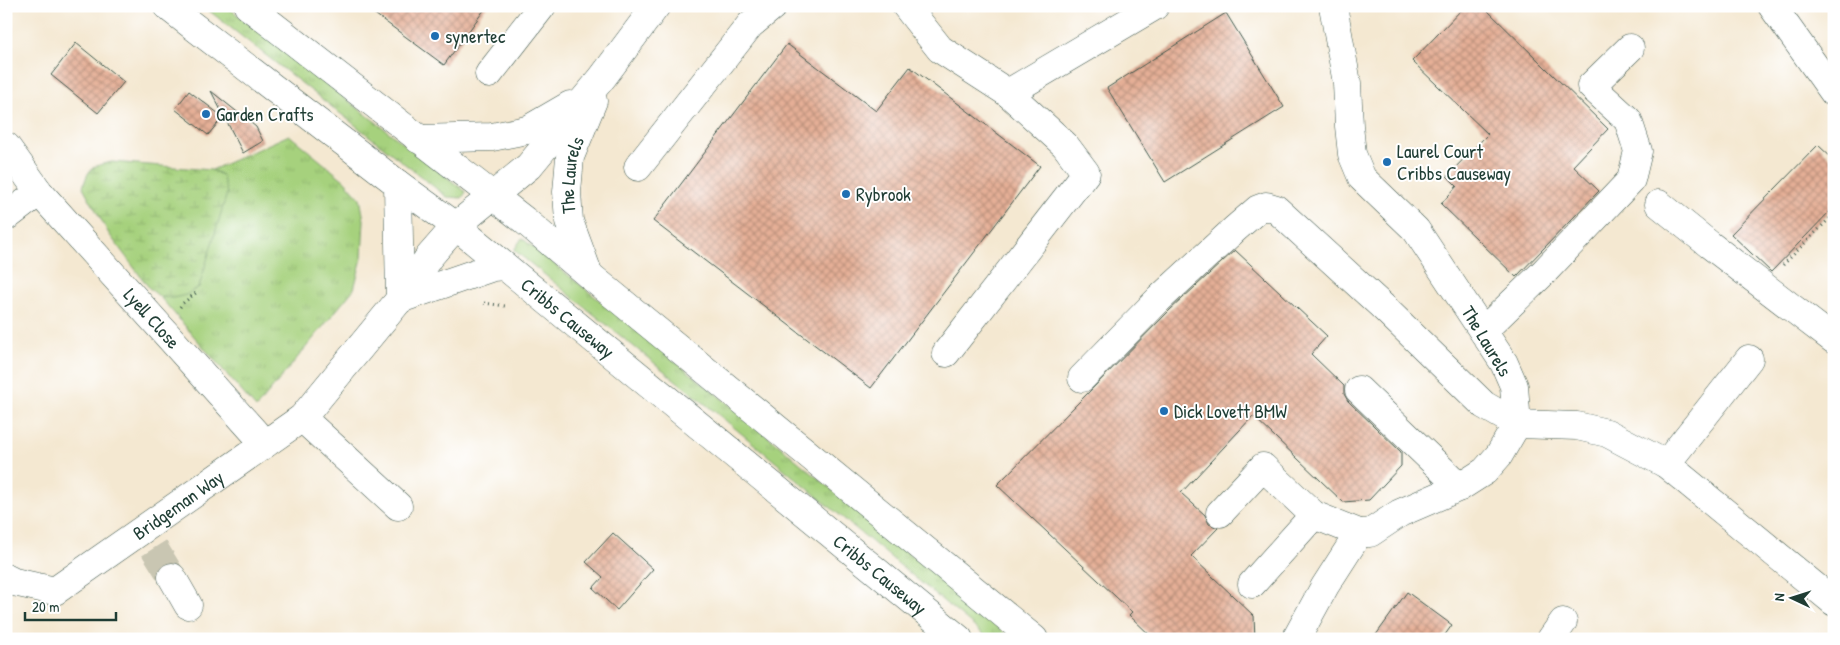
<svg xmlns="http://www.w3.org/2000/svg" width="1840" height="645" font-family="'Patrick Hand',sans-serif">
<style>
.grass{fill:url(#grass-tufts);stroke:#628758}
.wetland{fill:url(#wetland-marsh);stroke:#628758}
.building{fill:url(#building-cross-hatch)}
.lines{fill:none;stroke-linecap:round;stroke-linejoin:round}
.minor-tunnel{stroke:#c9c6b2;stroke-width:28;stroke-dasharray:28 14;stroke-linecap:butt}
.minor-casing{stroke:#3f574c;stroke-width:29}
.major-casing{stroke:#3f574c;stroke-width:29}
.path{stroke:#3f574c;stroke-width:3;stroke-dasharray:1 4;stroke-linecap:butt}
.minor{stroke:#fff;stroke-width:28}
.major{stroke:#fff;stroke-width:28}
.poi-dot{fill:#1f6fb2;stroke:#fff;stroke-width:2}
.labels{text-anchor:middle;stroke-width:4;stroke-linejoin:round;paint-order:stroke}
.poi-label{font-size:19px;fill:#1f3d34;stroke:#fff;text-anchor:start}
.street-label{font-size:19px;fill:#1f3d34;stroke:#fff}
</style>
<defs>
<pattern id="grass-tufts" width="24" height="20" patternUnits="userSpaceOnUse" patternTransform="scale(1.25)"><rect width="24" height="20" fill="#a6d17d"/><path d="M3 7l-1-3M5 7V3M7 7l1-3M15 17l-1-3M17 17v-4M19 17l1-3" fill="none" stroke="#8eb46d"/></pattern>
<pattern id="wetland-marsh" width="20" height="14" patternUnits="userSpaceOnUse" patternTransform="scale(1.25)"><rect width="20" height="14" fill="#a6d17d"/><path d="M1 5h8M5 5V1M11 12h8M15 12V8" fill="none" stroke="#8eb46d"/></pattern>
<pattern id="building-cross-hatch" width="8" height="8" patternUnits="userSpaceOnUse" patternTransform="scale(1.25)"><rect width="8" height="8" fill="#e5af96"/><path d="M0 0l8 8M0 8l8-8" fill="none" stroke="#b9907b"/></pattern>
</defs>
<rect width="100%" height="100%" fill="#fff"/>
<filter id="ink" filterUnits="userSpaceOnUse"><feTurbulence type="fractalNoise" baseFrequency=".02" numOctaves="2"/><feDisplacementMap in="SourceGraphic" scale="10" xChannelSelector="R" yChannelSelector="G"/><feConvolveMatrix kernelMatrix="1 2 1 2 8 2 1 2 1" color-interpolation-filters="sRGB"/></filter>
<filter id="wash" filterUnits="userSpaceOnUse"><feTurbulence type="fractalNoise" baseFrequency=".0096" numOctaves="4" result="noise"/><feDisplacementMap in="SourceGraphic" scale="20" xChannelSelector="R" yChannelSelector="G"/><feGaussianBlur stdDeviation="1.12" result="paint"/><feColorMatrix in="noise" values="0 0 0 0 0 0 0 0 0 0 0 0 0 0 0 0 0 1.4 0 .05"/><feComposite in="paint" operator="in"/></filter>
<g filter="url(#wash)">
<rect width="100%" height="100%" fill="#f4e8d1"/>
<g class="grass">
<polygon points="203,6 226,6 466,192 462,198 447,197"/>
<path d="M289,135L345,181L360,198L364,220L362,258L354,289L256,408L160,297C176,298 185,295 199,287L222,175L212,170Z"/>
<polygon points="522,238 736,410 1012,639 989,639 725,420 514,250"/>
</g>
<path class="wetland" d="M112,162L211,170L222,175L227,193L199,287L186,295L173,298L160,297L150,289L109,234L83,187C89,167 92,166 112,162Z"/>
<g id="blocks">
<g class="building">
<polygon points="364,6 487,6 444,65"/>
<polygon points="1465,6 1483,6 1608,129 1573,166 1599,191 1516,277 1441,204 1457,186 1447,176 1488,134 1412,61"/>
<polygon points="1226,13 1284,107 1165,182 1107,88"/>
<polygon points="76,43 124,82 98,113 51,75"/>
<polygon points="787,44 876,111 910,67 1040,166 871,388 653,221"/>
<polygon points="189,91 223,117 208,135 175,109"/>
<polygon points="211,91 256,127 263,141 243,153"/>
<polygon points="1818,145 1834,160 1834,207 1771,272 1731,234"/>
<polygon points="1235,250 1327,336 1311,354 1344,386 1344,394 1348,401 1401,452 1401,466 1369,500 1343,502 1253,416 1181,493 1205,515 1209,524 1218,528 1191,556 1254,616 1255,639 1154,639 1129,615 1132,612 997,485 1170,310"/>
<polygon points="613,533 653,569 617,610 593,588 603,577 586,562"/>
<polygon points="1407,592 1452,625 1442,639 1373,639"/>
</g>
</g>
</g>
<g filter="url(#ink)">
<use href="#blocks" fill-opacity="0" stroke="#3f574c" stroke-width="1"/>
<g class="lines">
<polyline class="minor-tunnel" points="154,548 172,577"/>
<g class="minor-casing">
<g id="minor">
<polyline points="906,6 940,49 1008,93 1065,145 1086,173 946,353"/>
<polyline points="1772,6 1834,93"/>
<polyline points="489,74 542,6"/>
<polyline points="1008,93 1155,6"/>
<polyline points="418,139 492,137 527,130 570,105"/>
<path id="s1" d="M6,146L39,192L265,444"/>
<polyline points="638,167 750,25 773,6"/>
<polyline points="398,184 400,299"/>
<polyline points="1659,204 1710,245 1834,340"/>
<polyline points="9,215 39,192"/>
<path id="s2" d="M589,275L569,221L567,192L570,157L593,101"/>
<polyline points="400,299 493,267 504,266"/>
<polyline points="1483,331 1543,273 1631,180 1638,151 1628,120 1591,86 1630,48"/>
<polyline points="1082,378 1159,299 1235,229 1258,209 1266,206 1276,209 1382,306 1484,405 1517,424 1577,426 1607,433 1666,464 1834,602"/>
<polyline points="1359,390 1460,487"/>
<polyline points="302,418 398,506"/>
<polyline points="1666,464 1749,359"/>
<polyline points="1220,513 1263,467 1314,515 1359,533 1370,533 1400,513 1460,487 1485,471 1499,455 1517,424 1514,386 1504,363 1416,230 1362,178 1352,154 1349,126 1347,83 1333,6"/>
<polyline points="172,577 188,605"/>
<path id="s3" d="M6,578L14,582L55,591L302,418L400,299L429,257L456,226L529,166L602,78L656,6"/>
<polyline points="1252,584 1314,515"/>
<polyline points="1296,639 1325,586 1359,533"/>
<polyline points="1551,639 1563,622"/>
</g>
</g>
<g class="major-casing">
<g id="major">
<path id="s4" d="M167,6L398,184L456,226L959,639"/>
<polyline points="248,6 524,220 589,275 1034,639"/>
</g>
</g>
<g class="path">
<polyline points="1783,265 1834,214"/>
<polyline points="484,303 505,306"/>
<polyline points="180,307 183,303 196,293"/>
</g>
<use href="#minor" class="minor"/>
<use href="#major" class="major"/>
</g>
</g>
<g class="poi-dot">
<circle cx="435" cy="36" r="5"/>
<circle cx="206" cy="114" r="5"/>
<circle cx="1387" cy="162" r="5"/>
<circle cx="846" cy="194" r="5"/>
<circle cx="1164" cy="411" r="5"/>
</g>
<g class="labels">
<g class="poi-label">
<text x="445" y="43">synertec</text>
<text x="216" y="121">Garden Crafts</text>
<text x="1397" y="158">Laurel Court<tspan x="1397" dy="22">Cribbs Causeway</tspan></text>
<text x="856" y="201">Rybrook</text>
<text x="1174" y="418">Dick Lovett BMW</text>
</g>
<g class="street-label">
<text dy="7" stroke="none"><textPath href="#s2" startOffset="104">The Laurels</textPath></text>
<text dy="7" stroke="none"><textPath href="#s1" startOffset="226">Lyell Close</textPath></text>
<text dy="7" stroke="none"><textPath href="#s4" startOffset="508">Cribbs Causeway</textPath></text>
<text transform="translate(1487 341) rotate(59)" y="7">The Laurels</text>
<text dy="7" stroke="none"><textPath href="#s3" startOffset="201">Bridgeman Way</textPath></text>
<text dy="7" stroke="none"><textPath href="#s4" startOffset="912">Cribbs Causeway</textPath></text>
</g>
</g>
<rect width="1840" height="645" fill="none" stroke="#fff" stroke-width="25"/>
<g transform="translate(1792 598) rotate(274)" stroke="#ffffff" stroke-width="4" paint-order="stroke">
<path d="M0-4L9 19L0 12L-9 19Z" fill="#1f3d34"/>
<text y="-8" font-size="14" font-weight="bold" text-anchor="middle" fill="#1f3d34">N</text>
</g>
<path d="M25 612v8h91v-8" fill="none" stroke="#1f3d34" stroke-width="2.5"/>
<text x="32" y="612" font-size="15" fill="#1f3d34" stroke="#ffffff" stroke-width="4" paint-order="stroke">20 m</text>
</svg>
